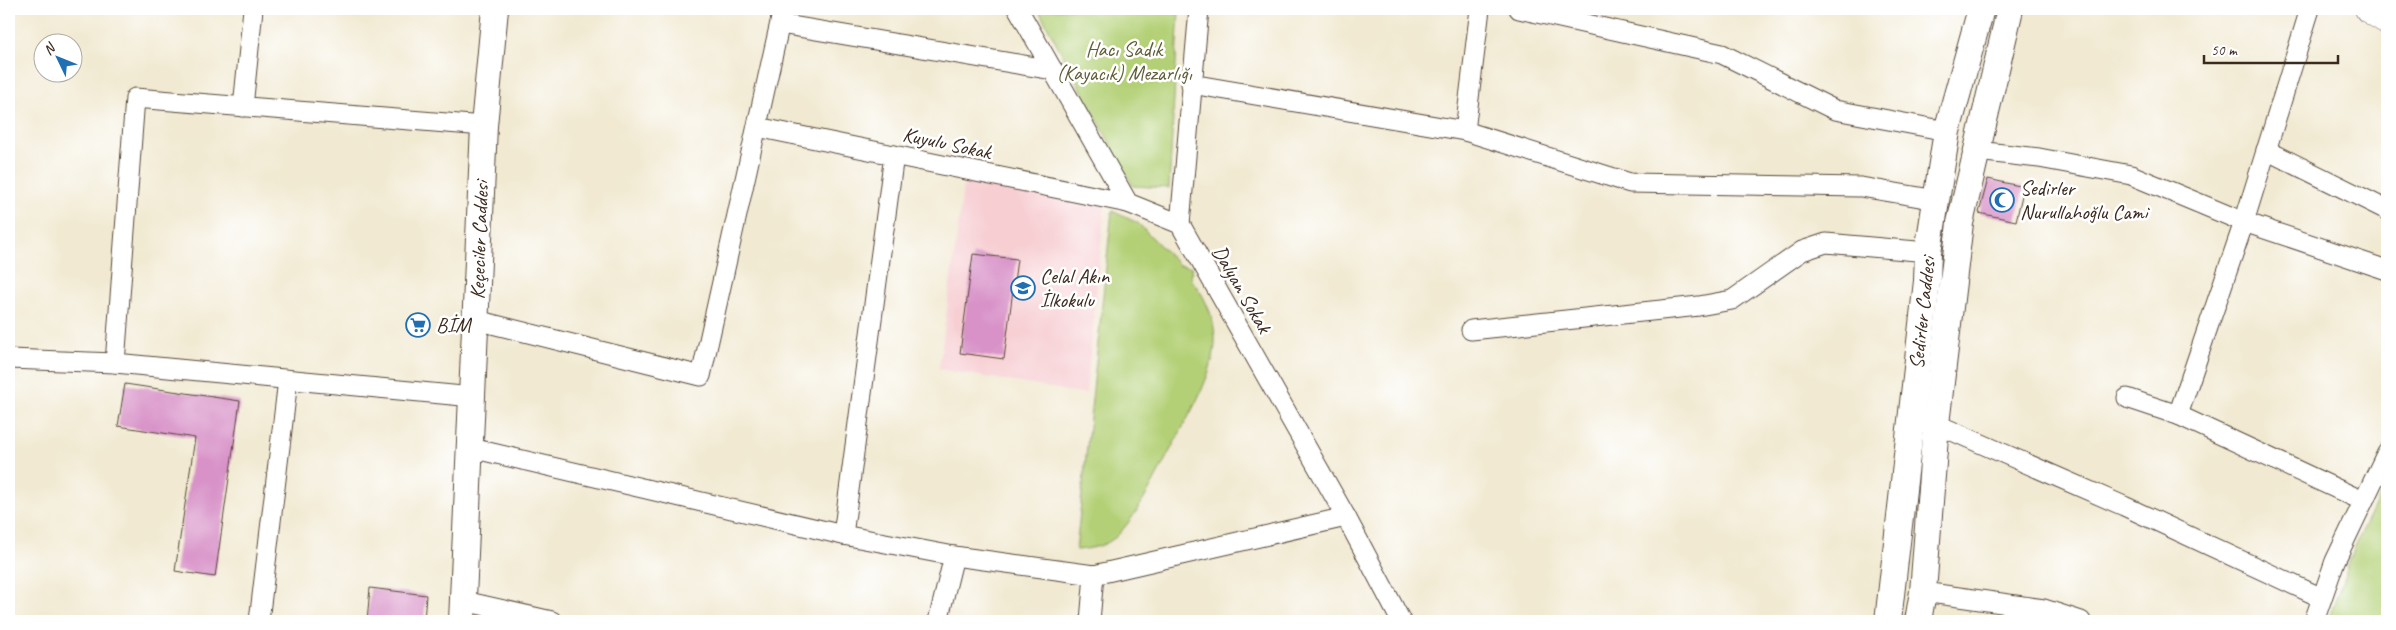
<svg xmlns="http://www.w3.org/2000/svg" width="2396" height="630" font-family="Caveat,sans-serif">
<style>
.built{fill:#f7cfd3}
.green{fill:#b3d076;stroke:#777d4a}
.building{fill:#d892c8}
.lines{fill:none;stroke-linecap:round;stroke-linejoin:round}
.street-casing{stroke:#564739;stroke-width:21}
.secondary-casing{stroke:#564739;stroke-width:28}
.primary-casing{stroke:#564739;stroke-width:29}
.street{stroke:#fff;stroke-width:19}
.secondary{stroke:#fff;stroke-width:26}
.primary{stroke:#fff;stroke-width:28}
.labels{text-anchor:middle;stroke-width:5;stroke-linejoin:round;paint-order:stroke}
.park-label{font-size:21px;fill:#5f5c38;stroke:#fff}
.street-label{font-size:21px;fill:#3b2a1e;stroke:#fff}
.poi-label{font-size:21px;fill:#3b2a1e;stroke:#fff;text-anchor:start}
</style>
<rect width="100%" height="100%" fill="#fff"/>
<filter id="ink" filterUnits="userSpaceOnUse"><feTurbulence type="fractalNoise" baseFrequency=".02" numOctaves="2"/><feDisplacementMap in="SourceGraphic" scale="10" xChannelSelector="R" yChannelSelector="G"/><feConvolveMatrix kernelMatrix="1 2 1 2 8 2 1 2 1" color-interpolation-filters="sRGB"/></filter>
<filter id="wash" filterUnits="userSpaceOnUse"><feTurbulence type="fractalNoise" baseFrequency=".0096" numOctaves="4" result="noise"/><feDisplacementMap in="SourceGraphic" scale="20" xChannelSelector="R" yChannelSelector="G"/><feGaussianBlur stdDeviation="1.12" result="paint"/><feColorMatrix in="noise" values="0 0 0 0 0 0 0 0 0 0 0 0 0 0 0 0 0 1.4 0 .05"/><feComposite in="paint" operator="in"/></filter>
<g filter="url(#wash)">
<rect width="100%" height="100%" fill="#f1e9d1"/>
<polygon class="built" points="965,174 1105,206 1086,394 939,369"/>
<g class="green">
<polygon points="1038,9 1179,9 1169,188 1133,186"/>
<path d="M1112,211L1138,223L1179,265L1192,267L1191,279C1208,299 1220,330 1213,357C1206,388 1187,419 1172,447C1156,477 1141,510 1118,535C1107,546 1091,549 1076,550Z"/>
<polygon points="2387,481 2387,621 2328,621 2355,546"/>
</g>
<g id="blocks">
<g class="building">
<polygon points="1988,179 2024,187 2016,221 1979,213"/>
<polygon points="973,254 1017,259 1004,359 960,353"/>
<polygon points="125,384 240,401 215,577 175,571 195,438 118,426"/>
<polygon points="370,588 426,595 424,621 367,621"/>
</g>
</g>
</g>
<g filter="url(#ink)">
<use href="#blocks" fill-opacity="0" stroke="#564739" stroke-width="1"/>
<g class="lines">
<g class="street-casing">
<g id="street">
<polyline points="1018,9 1128,203 1180,224 1346,517 1401,621"/>
<polyline points="1519,9 1722,54 1835,110 1947,131"/>
<polyline points="780,24 1053,70"/>
<polyline points="1191,84 1465,131 1630,183 1861,187 1937,200"/>
<polyline points="243,107 253,9"/>
<polyline points="757,127 1128,203"/>
<polyline points="1465,131 1480,9"/>
<polyline points="2266,150 2387,210"/>
<polyline points="1977,151 2039,158 2131,175 2244,222 2387,270"/>
<polyline points="1180,224 1199,9"/>
<polyline points="476,320 701,376 783,9"/>
<polyline points="1471,330 1699,306 1732,300 1802,251 1826,243 1928,252"/>
<polyline points="9,359 115,363 473,397"/>
<polyline points="115,363 135,98 484,126"/>
<polyline points="2127,398 2178,415 2363,501"/>
<polyline points="2178,415 2244,222 2310,9"/>
<polyline points="1926,424 1936,424 2124,506 2322,598"/>
<polyline points="471,448 843,535 954,556 1094,575 1346,517"/>
<polyline points="843,535 894,155"/>
<polyline points="1923,592 2044,609 2081,621"/>
<polyline points="464,601 552,621"/>
<polyline points="259,621 288,380"/>
<polyline points="938,621 954,556"/>
<polyline points="1090,621 1094,575"/>
<polyline points="2314,621 2335,561 2387,452"/>
</g>
</g>
<g class="secondary-casing">
<g id="secondary">
<polyline points="462,621 484,126 495,9"/>
<polyline points="1888,621 1927,281 1928,252 1947,131 1981,9"/>
<polyline points="1918,621 1923,592 1936,424 1960,223 2010,9"/>
</g>
</g>
<g class="primary-casing">
<polyline id="primary" points="2369,9 2387,20"/>
</g>
<use href="#street" class="street"/>
<use href="#secondary" class="secondary"/>
<use href="#primary" class="primary"/>
</g>
</g>
<defs>
<g id="mosque-ring" transform="scale(1.25)"><circle r="9.5" fill="#fff" stroke="#1f6fb2" stroke-width="1.5"/><path d="M3.5-4.9A6 6 0 1 0 3.5 4.9A5 5 0 1 1 3.5-4.9Z" fill="#1f6fb2"/></g>
<g id="school-ring" transform="scale(1.25)"><circle r="9.5" fill="#fff" stroke="#1f6fb2" stroke-width="1.5"/><path d="M0-5L7-2L0 1L-7-2ZM-4 1L0 2.5L4 1V4Q0 6-4 4Z" fill="#1f6fb2"/></g>
<g id="supermarket-ring" transform="scale(1.25)"><circle r="9.5" fill="#fff" stroke="#1f6fb2" stroke-width="1.5"/><path d="M-6-5.5h2.5l.6 2H6L4.5 2H-2.5L-4.4-4H-6ZM-1.5 3.2a1.3 1.3 0 1 0 .1 0ZM3 3.2a1.3 1.3 0 1 0 .1 0Z" fill="#1f6fb2"/></g>
</defs>
<g fill-rule="evenodd">
<use href="#mosque-ring" x="2002" y="200"/>
<use href="#school-ring" x="1023" y="288"/>
<use href="#supermarket-ring" x="418" y="325"/>
</g>
<g class="labels">
<g class="park-label">
<text x="1124" y="56">Hacı Sadık<tspan x="1124" dy="24">(Kayacık) Mezarlığı</tspan></text>
</g>
<g class="street-label">
<text transform="translate(947 143) rotate(12)" y="7">Kuyulu Sokak</text>
<text transform="translate(479 240) rotate(-88)" y="7">Keçeciler Caddesi</text>
<text transform="translate(1242 289) rotate(60)" y="7">Dalyan Sokak</text>
<text transform="translate(1922 313) rotate(-84)" y="7">Sedirler Caddesi</text>
</g>
<g class="poi-label">
<text x="2020" y="195">Sedirler<tspan x="2020" dy="24">Nurullahoğlu Cami</tspan></text>
<text x="1040" y="283">Celal Akın<tspan x="1040" dy="24">İlkokulu</tspan></text>
<text x="436" y="332">BİM</text>
</g>
</g>
<rect width="2396" height="630" fill="none" stroke="#fff" stroke-width="30"/>
<g transform="translate(58 58) rotate(313)"><circle r="24" fill="#ffffff" stroke="#b1aaa5"/>
<path d="M0-4L9 19L0 12L-9 19Z" fill="#1f6fb2"/>
<text y="-8" font-size="14" font-weight="bold" text-anchor="middle" fill="#3b2a1e">N</text>
</g>
<path d="M2204 55v8h134v-8" fill="none" stroke="#3b2a1e" stroke-width="2.5"/>
<text x="2211" y="55" font-size="15" fill="#3b2a1e" stroke="#ffffff" stroke-width="4" paint-order="stroke">50 m</text>
</svg>
